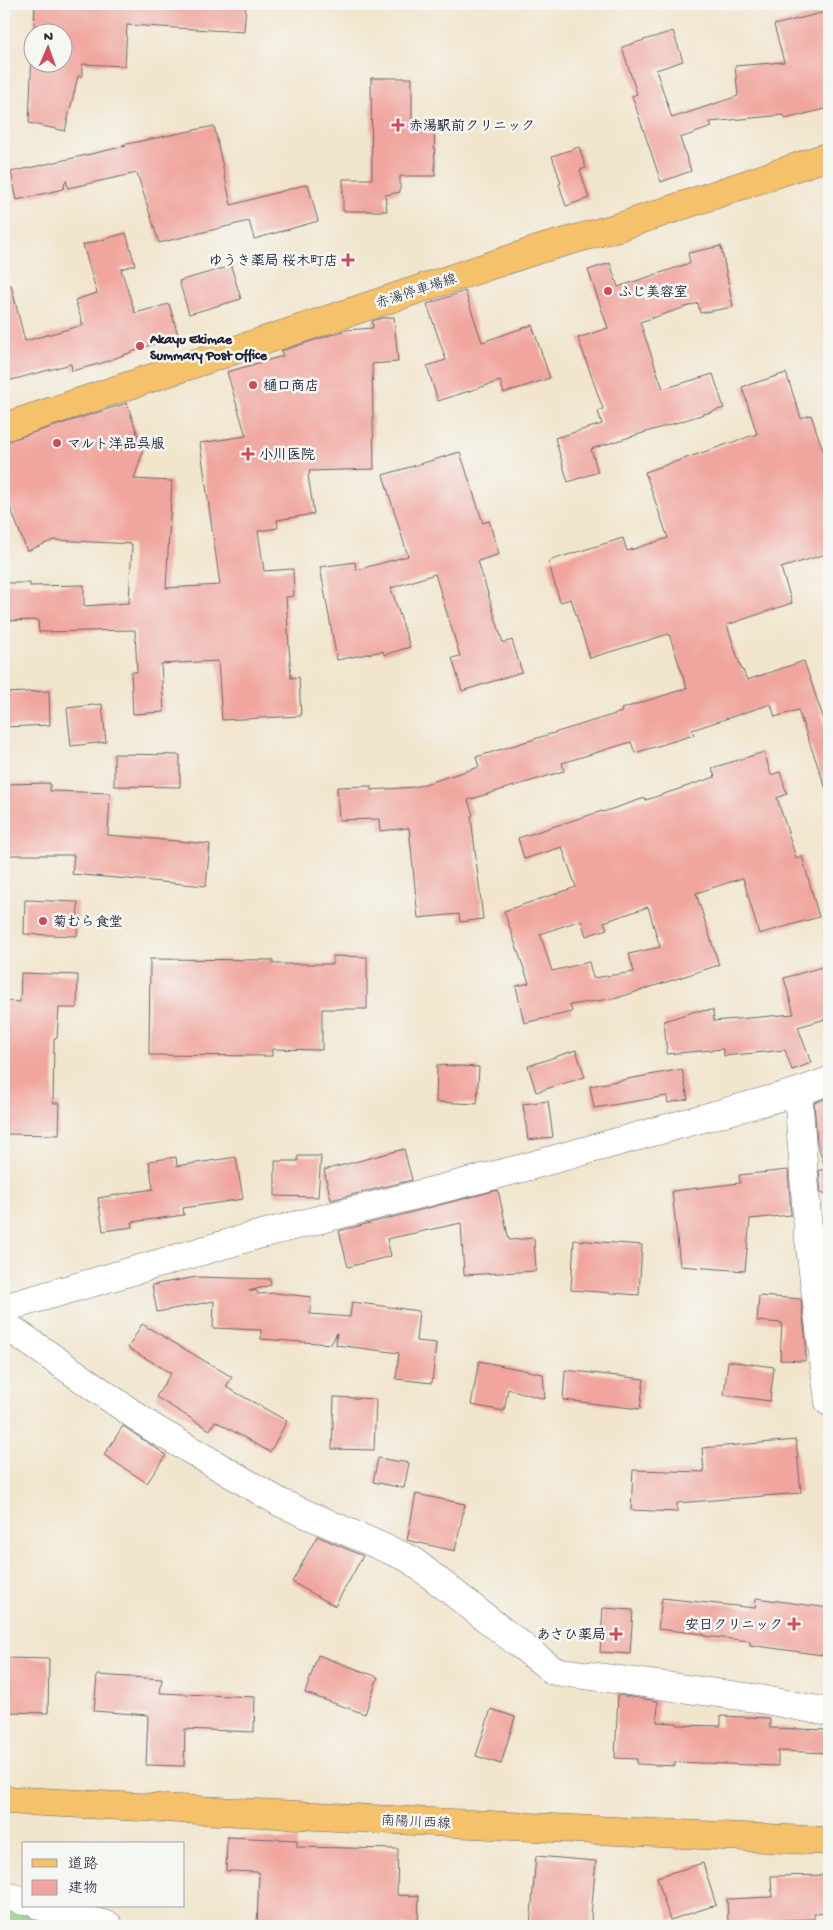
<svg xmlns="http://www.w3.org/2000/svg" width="833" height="1930" font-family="'Gochi Hand','Klee One',sans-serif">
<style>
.green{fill:#93cf84;stroke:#5a7860}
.building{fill:#f0a69e;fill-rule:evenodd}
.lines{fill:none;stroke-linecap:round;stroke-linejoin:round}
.minor-casing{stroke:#6a666e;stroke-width:29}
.major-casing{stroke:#6a666e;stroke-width:29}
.minor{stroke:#fff;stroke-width:28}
.major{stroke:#f5c16b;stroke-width:28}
.poi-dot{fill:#d1495b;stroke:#f6f6f2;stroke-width:2}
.labels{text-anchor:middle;stroke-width:5;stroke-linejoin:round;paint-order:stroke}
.poi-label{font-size:14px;font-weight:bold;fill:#22223b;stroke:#f6f6f2;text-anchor:start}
.street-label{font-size:14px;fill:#22223b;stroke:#f6f6f2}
</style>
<rect width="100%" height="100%" fill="#f6f6f2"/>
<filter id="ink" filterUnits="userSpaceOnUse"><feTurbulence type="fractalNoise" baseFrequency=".02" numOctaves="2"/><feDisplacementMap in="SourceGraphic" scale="10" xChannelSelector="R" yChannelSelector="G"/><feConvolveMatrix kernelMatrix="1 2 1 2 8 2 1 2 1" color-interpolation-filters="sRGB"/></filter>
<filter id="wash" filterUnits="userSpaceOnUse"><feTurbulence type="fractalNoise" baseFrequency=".0096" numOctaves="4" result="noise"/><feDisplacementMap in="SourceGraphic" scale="20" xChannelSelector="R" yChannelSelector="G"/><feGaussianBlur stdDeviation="1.12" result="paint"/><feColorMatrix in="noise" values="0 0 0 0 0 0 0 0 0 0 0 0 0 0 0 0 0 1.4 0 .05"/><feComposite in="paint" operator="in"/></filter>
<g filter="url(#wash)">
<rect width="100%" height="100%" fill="#f1e5cc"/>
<polygon class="green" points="4,1909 42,1917 56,1926 4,1926"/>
<g id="blocks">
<g class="building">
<polygon points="35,4 246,4 244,32 127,25 125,66 82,64 82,76 78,76 65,131 29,123 32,52 32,62 62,62 62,32 34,32"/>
<polygon points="829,11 829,108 785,119 784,115 710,122 712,127 680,138 691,171 661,182 632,96 637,94 622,47 673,31 683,61 656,70 672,118 738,96 735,66 784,62 774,25"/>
<polygon points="371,78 412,78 412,120 434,120 435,176 400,176 400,192 385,195 387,211 343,211 343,179 372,179"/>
<polygon points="214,126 231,205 308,184 318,221 254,239 249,221 159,243 137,173 68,188 66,180 63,189 17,200 11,172 126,146 122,145"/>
<polygon points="579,147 586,168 580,170 589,198 566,206 559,184 561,183 552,156"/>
<polygon points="126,233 135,265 121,269 135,313 169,304 178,335 102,363 72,371 71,364 4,382 4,286 11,285 25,341 83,325 75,300 97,293 83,245"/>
<polygon points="721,246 733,307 700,313 698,303 640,322 663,389 713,374 724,408 591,449 598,472 568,482 555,438 602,424 598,411 603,409 578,338 608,328 588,270 610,263 618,287 690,263 688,253"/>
<polygon points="231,266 241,299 189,314 179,281"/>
<polygon points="465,291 482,342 532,325 550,378 504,393 500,381 438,401 427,366 446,360 427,304"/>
<polygon points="394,317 398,362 372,364 374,469 309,471 310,474 308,475 314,514 277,520 278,528 258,531 264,571 293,569 294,596 286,597 291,678 299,677 301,716 222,720 218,661 161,664 164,712 133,714 131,672 137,672 135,630 39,632 38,620 4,621 4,583 30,583 30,586 84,585 84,606 129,603 132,544 54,540 27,551 4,491 4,442 127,403 143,451 134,479 172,481 166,588 220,585 200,443 246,436 227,372 283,356 281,351 346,330 373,328 372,321 382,318"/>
<polygon points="786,373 801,418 811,415 829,468 829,553 781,568 792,603 727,625 742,671 743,670 747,680 804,661 829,735 829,789 826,789 798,710 775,717 771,704 692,730 694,735 635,753 631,742 562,763 564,771 468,800 473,815 471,816 483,919 460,922 459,914 418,918 409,828 380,831 379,819 339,820 337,787 371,786 371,790 415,787 479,767 476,757 622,712 621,709 687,688 669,634 590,658 571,599 560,602 548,561 623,538 627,551 668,538 645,472 757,434 742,387"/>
<polygon points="460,452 483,523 489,521 499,554 478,561 503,643 512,640 522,672 462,691 452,658 460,656 435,574 391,588 410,647 384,655 383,651 337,660 320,567 355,562 356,570 408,556 383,475"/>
<polygon points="49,691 50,725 4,727 4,693"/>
<polygon points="102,704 106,742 71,746 67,708"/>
<path d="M764,752L771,775L780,772L787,794L777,798L796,858L802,856L819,917L759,934L743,878L696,893L719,965L617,998L570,1005L572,1012L524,1023L516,986L529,983L504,911L576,887L562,847L524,859L518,838L602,811L603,812L645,798L646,800L715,777L712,768ZM648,907L660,947L629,954L634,972L593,978L589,962L552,971L540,934L581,920L586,936L607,929L604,922Z"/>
<polygon points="114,754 180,755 180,787 114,786"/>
<polygon points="50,783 50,791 110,793 108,835 210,844 206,886 72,874 74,855 4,855 4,784"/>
<polygon points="25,900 78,902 77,936 24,934"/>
<polygon points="333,956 367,957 367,1009 322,1009 322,1050 272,1049 272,1056 149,1055 150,959 273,960 273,964 333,964"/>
<polygon points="829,965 829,1018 798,1027 811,1063 792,1070 785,1050 724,1056 723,1049 667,1054 664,1021 696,1011 713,1010 714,1021 794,1014 784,978"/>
<polygon points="21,973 78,975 77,1008 59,1008 57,1038 54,1038 53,1103 60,1103 59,1135 4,1134 4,1001 20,1002"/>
<polygon points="576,1050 585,1077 536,1092 528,1066"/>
<polygon points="437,1065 479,1067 477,1104 436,1102"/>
<polygon points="682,1069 688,1099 668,1103 667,1096 594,1108 590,1086"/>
<polygon points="829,1097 829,1163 824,1164 817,1142 814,1103"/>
<polygon points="548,1101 553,1137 528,1140 523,1104"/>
<polygon points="404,1149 412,1180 331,1200 324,1170"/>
<polygon points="298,1156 321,1156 318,1197 275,1196 275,1161 298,1161"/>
<polygon points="176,1157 177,1166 236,1157 243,1199 183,1208 184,1215 132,1222 133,1227 103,1231 98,1198 153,1189 149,1161"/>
<polygon points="788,1170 791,1215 750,1219 745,1271 680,1266 672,1191 740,1183 739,1175"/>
<polygon points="819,1170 829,1170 829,1193 821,1193"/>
<polygon points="498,1190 509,1240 534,1238 536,1271 464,1275 461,1223 387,1239 391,1256 348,1267 339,1231"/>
<polygon points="574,1240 642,1245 639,1295 571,1290"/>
<polygon points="196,1277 270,1279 271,1285 249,1291 257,1291 258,1294 275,1293 311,1297 310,1314 350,1317 352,1302 419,1311 416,1341 436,1343 432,1383 396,1379 399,1353 336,1345 337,1333 331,1344 261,1339 261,1330 213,1328 214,1301 157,1312 152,1285"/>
<polygon points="759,1296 801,1299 806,1344 805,1361 780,1360 782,1323 757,1321"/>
<polygon points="142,1324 232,1377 226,1387 287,1421 270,1452 215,1421 210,1430 156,1397 171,1373 128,1348"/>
<polygon points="479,1361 543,1374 545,1399 508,1389 504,1411 471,1405"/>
<polygon points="728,1361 774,1367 770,1401 724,1395"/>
<polygon points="565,1370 644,1379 640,1409 563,1400"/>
<polygon points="334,1397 376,1399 374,1450 332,1449"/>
<polygon points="123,1426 166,1455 147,1483 104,1455"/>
<polygon points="796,1440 801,1493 677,1503 677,1512 631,1510 633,1470 704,1472 702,1448"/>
<polygon points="378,1458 409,1463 404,1488 373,1482"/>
<polygon points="416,1494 465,1504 455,1551 407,1540"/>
<polygon points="317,1536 363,1556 335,1606 292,1582"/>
<polygon points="662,1598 755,1608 756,1598 829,1608 829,1656 750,1645 750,1641 704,1636 704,1634 658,1629"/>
<polygon points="603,1608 633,1610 630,1654 600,1652"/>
<polygon points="318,1655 378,1677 365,1714 305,1693"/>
<polygon points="7,1658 49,1659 48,1713 6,1712"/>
<polygon points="97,1675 162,1679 160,1693 255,1697 254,1732 185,1729 184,1766 146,1765 148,1715 94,1711"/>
<polygon points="618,1695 658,1701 657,1722 677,1723 677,1725 721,1726 721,1716 770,1718 770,1728 829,1730 829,1753 778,1751 778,1766 675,1762 675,1766 637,1764 637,1759 615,1758"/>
<polygon points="491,1709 515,1717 501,1764 476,1756"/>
<polygon points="227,1837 297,1840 297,1847 398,1849 397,1895 419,1896 418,1926 257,1925 259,1872 226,1871"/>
<polygon points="536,1856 596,1861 591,1915 592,1926 530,1926"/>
<polygon points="703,1863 716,1905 670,1920 657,1877"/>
<polygon points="829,1875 829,1913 814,1914 814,1919 728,1922 727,1899 772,1897 771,1876"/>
</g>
</g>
</g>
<g filter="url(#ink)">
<use href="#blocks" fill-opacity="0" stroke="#6a666e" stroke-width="1"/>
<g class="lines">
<g class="minor-casing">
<g id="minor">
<polyline points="798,1092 808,1231 829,1402"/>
<polyline points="4,1308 254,1236 519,1169 798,1092 829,1081"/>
<polyline points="4,1324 153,1428 281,1503 410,1559 554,1671 754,1698 829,1712"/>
<polyline points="4,1897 11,1897 24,1901"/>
<polyline points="40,1906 109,1926"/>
</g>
</g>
<g class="major-casing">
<g id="major">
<polyline points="4,427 540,249 622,226 829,156"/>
<polyline points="4,1800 510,1826 829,1841"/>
</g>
</g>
<use href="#minor" class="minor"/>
<use href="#major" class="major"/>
</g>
</g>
<g class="poi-dot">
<path d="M395.5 117.5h5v5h5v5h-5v5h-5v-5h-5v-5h5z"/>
<path d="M345.5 252.5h5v5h5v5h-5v5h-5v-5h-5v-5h5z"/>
<circle cx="608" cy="291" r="5"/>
<circle cx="140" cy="346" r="5"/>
<circle cx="253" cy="385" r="5"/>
<circle cx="57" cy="443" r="5"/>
<path d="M245.5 446.5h5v5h5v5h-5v5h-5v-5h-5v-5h5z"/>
<circle cx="43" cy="921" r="5"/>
<path d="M791.5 1616.5h5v5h5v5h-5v5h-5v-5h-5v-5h5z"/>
<path d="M613.5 1626.5h5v5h5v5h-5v5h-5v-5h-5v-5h5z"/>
</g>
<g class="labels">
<g class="poi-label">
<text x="409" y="130">赤湯駅前クリニック</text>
<text x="338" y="265" text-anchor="end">ゆうき薬局 桜木町店</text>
<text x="618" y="296">ふじ美容室</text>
<text x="150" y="343">Akayu Ekimae<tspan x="150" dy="16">Summary Post Office</tspan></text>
<text x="263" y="390">樋口商店</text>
<text x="67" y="448">マルト洋品呉服</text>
<text x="259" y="459">小川医院</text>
<text x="53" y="926">菊むら食堂</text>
<text x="783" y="1629" text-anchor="end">安日クリニック</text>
<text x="606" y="1639" text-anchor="end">あさひ薬局</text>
</g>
<g class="street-label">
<text transform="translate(416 290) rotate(-18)" y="5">赤湯停車場線</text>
<text transform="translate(416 1821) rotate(3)" y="5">南陽川西線</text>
</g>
</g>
<rect width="833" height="1930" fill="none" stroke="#f6f6f2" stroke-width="20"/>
<rect x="22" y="1842" width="162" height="65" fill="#f6f6f2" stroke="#a1a1a9"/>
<rect x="32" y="1859" width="25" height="8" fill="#f5c16b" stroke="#a1a1a9"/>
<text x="68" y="1868" font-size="15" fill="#22223b">道路</text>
<rect x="32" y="1880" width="25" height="15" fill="#f0a69e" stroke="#a1a1a9"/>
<text x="68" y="1892" font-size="15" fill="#22223b">建物</text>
<g transform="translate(48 48) rotate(2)"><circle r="24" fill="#f6f6f2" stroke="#a1a1a9"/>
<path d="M0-4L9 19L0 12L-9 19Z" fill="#d1495b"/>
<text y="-8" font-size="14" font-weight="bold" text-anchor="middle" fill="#22223b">N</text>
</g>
</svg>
